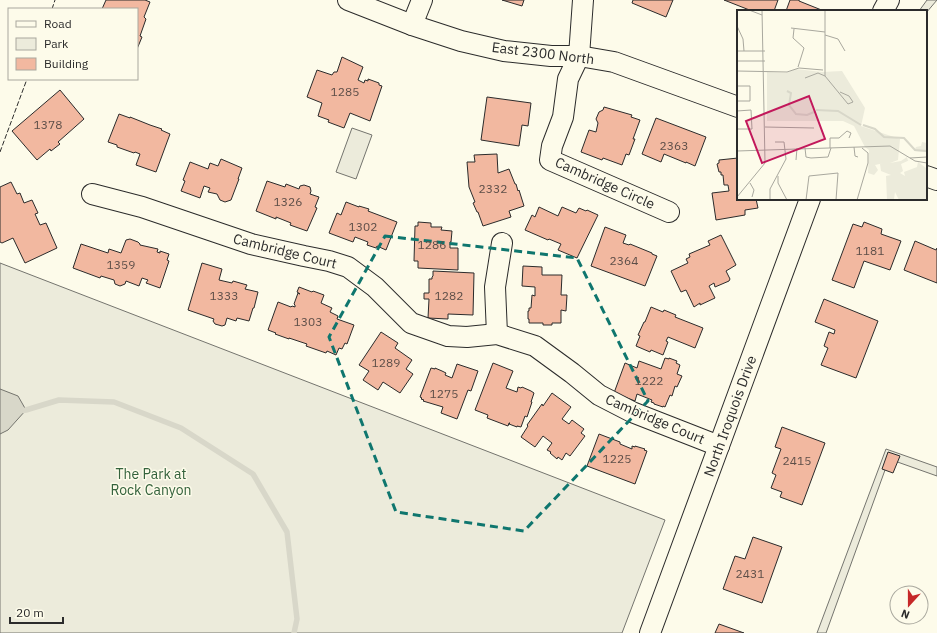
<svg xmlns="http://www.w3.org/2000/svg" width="937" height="633" font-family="'IBM Plex Sans',sans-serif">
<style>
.green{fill:#ecebdb;stroke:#74746e}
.water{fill:#d8d7c9;stroke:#74746e}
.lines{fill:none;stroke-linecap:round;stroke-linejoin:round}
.stream{stroke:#d8d7c9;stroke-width:5.5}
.building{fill:#f2b8a0;stroke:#2b2b2b}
.minor-casing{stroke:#2b2b2b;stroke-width:22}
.minor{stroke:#fdfbea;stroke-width:20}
.fence{stroke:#2b2b2b;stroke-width:1;stroke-dasharray:5 2;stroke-linecap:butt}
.marked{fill:none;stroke:#0f766e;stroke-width:3;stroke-dasharray:8 5;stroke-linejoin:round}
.labels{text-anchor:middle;stroke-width:3;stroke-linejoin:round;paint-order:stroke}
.number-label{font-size:12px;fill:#5d4e48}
.street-label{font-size:14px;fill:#2b2b2b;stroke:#fdfbea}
.park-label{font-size:14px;fill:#34623c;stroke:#fdfbea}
.inset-river{fill:none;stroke:#d8d7c9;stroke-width:2}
.inset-road{fill:none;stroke:#a9a89e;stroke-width:1}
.view{fill:#c2185b;fill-opacity:0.15;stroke:#c2185b;stroke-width:2}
.inset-edge{fill:none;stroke:#2b2b2b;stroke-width:2}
</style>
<rect width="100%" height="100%" fill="#fdfbea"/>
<g class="green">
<polygon points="927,0 937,0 926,13 926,11 919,11"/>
<polygon points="352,128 372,135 356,179 336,172"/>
<polygon points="0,263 665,520 622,633 0,633"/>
<polygon points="886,449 937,467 937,476 889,459 826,633 817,633"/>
</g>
<polygon class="water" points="0,389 18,396 26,410 8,430 0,434"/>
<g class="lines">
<polyline class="stream" points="18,411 26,410 59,400 114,402 181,428 253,474 287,532 297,619 294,633"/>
</g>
<g class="building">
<polygon points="106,0 145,0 150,2 144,17 146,19 140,36 142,37 137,49 137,9 102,9"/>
<polygon points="502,0 524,0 522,6"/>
<polygon points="633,0 673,0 666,17 632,3"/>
<polygon points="724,0 778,0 774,11 752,11"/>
<polygon points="790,0 799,0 799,1 824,11 786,11"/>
<polygon points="342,57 363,67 358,80 364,83 365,80 368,81 368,79 379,83 379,85 382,86 370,121 350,113 344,128 328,122 329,120 318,116 322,103 307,97 317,70 332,75 334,72 337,72"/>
<polygon points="60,90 84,119 58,142 60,144 51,151 50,149 37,160 12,131"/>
<polygon points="487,97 531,103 528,126 522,125 519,146 481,140"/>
<polygon points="604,107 632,115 631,117 640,120 633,139 635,139 629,155 626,154 622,165 603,158 602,160 581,152 589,130 596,132 598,123 596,119 599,112 603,110"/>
<polygon points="119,114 130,118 130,117 150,125 162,129 161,130 170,134 156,172 136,165 140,154 135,152 134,153 117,147 117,145 108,142"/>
<polygon points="656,118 706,137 695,166 686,162 686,163 664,154 661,162 642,154"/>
<polygon points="497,154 498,173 509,169 515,184 516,184 518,191 519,190 524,206 509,211 511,217 483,226 478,212 477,212 473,203 475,202 469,187 467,162 475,162 474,155"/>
<polygon points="738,158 738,199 756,199 758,208 745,210 745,215 716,220 712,193 729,191 728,185 724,185 723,175 721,175 721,172 719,172 717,164 719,163 719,160"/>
<polygon points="221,159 242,168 238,179 239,179 231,200 225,202 220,200 217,194 208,192 210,188 204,186 200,198 181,191 185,181 183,180 190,162 208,169 210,163 218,166"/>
<polygon points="267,181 285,187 286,184 299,189 300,186 304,185 310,187 311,191 310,194 319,197 315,207 317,208 307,231 290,225 291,223 276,217 276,219 256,211"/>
<polygon points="11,182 17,194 20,193 24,203 32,200 38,213 35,214 40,225 46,223 57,248 25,263 13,238 2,243 0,242 0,187"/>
<polygon points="346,202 359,207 359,206 369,209 368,211 397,222 386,250 377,246 376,248 367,245 368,242 355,237 353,242 329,233 337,213 341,215"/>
<polygon points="539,207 558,216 562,207 576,213 579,208 586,211 587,210 598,215 577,258 558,250 561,244 549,239 548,240 525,230 532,215 535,217"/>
<polygon points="418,222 431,223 431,227 442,227 441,230 452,231 451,242 450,242 450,248 458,248 458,270 418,268 418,261 414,261 415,226 418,226"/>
<polygon points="864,222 882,229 881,234 901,241 890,270 864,261 854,288 832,280 853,224 862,227"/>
<polygon points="605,227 626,235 623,243 629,245 630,244 652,253 652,254 657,256 645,286 591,266"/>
<polygon points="721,235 736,265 726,271 730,279 729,281 715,287 714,283 709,286 715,298 700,305 700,303 694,307 686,290 681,292 671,271 688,263 686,259 690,257 689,254 710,245 708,241"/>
<polygon points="130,239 138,242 140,244 140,245 158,249 157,252 160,253 160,251 169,254 167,260 169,261 160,288 146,283 148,280 142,278 139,286 126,281 125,284 120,286 115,284 114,280 101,276 100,278 73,268 81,244 108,253 109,249 121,253 126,240"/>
<polygon points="915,241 936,250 937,248 937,283 904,270"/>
<polygon points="202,263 222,269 219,280 232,283 233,281 247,285 245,289 258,292 254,308 253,308 249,321 237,318 236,321 227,318 225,325 222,326 215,324 213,321 214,319 188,310"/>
<polygon points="523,266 542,267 542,275 562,275 561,295 567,295 566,311 561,310 561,323 552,323 552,325 543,325 543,323 529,323 529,319 528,319 528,311 529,311 529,308 531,308 532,295 535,296 535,287 522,286"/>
<polygon points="433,271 474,273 473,315 448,314 448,319 428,318 429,299 424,299 424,293 429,293 429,279 432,279 432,277 433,276"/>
<polygon points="299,287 312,292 313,291 324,295 321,303 332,308 330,312 338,316 337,319 354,325 347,344 345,343 342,349 339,348 336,355 327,351 326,353 306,346 307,344 289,338 289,339 275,334 276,333 268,330 278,302 291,307 292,306 295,307 295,305 294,304 298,293 300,294 297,292"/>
<polygon points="824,299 878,321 856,378 821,365 828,348 824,346 829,332 834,334 835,330 815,322"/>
<polygon points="651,307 663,312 664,310 676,315 675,317 703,328 695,348 668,337 666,341 668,342 663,355 651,350 650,352 636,346 640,336 638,335 644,322 645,322"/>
<polygon points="381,332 398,343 395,348 412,360 406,369 413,374 400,393 383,382 378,390 363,380 369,371 359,365"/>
<polygon points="665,358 669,359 669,358 677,361 676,363 680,365 677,374 682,376 677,387 675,386 672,396 670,395 665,407 663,406 663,407 654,404 654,403 651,402 652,400 637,394 635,401 614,393 625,363 637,368 639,361 661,369"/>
<polygon points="493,363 513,371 506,388 517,392 518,387 521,388 522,387 531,391 534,393 531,402 532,402 527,417 525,416 521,427 517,426 517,427 509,424 510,423 509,423 508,426 487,418 488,415 475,410"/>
<polygon points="457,364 478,371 471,391 468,390 457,419 441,413 443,407 423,401 424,400 421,399 422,398 420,397 431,368 435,369 435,368 442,371 446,373 445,375 452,378"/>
<polygon points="552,393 571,407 562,419 569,424 572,420 584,429 581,433 585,436 570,456 566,453 562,460 558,457 557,459 550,453 551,452 547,450 552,443 543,436 535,447 521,437 528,426 527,425 542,404 543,406"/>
<polygon points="782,427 825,443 802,505 780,497 782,492 771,488 776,475 772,473 781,449 775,447"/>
<polygon points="599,434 620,442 620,444 632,449 632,446 635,447 635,446 645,449 644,450 647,451 635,484 587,466"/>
<polygon points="888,452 900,456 893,473 882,469"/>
<polygon points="753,537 782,547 762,603 723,589 735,556 745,559"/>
<polygon points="719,624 744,633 715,633"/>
</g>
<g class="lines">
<g class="minor-casing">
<g id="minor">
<polyline points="348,0 412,25 461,41 504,51 551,56 579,56 614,62 738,107"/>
<polyline points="583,0 579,56 568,79 563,117 552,146 550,160 669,212"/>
<polyline points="883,11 889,0"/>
<polyline points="412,25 422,0"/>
<polyline points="926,176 937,180"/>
<polyline points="92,194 142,207 251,244 304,256 329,261 348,267 375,287 411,323 448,336 467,337 497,334 535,346 572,373 599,395 632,412 719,446"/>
<polyline points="497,334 495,287 502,243"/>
<polyline points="650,633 810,199"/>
</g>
</g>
<use href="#minor" class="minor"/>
<g class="fence">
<polyline points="52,9 55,0"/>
<polyline points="0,152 27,79"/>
</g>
</g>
<path class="marked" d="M385,236L577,258L648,401L524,531L396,512L329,337Z"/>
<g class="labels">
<g class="number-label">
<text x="345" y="96">1285</text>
<text x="48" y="129">1378</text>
<text x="674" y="150">2363</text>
<text x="493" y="193">2332</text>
<text x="288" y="206">1326</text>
<text x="363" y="231">1302</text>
<text x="432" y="249">1286</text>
<text x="870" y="255">1181</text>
<text x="624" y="265">2364</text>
<text x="121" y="269">1359</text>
<text x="224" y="300">1333</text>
<text x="449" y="300">1282</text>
<text x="308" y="326">1303</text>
<text x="386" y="367">1289</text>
<text x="649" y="385">1222</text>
<text x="444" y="398">1275</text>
<text x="617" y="463">1225</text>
<text x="797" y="465">2415</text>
<text x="750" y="578">2431</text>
</g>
<g class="street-label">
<text transform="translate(543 53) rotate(7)" y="5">East 2300 North</text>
<text transform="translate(605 183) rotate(24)" y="5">Cambridge Circle</text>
<text transform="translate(285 251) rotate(14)" y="5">Cambridge Court</text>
<text transform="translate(730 416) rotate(-70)" y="5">North Iroquois Drive</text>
<text transform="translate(655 419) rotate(23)" y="5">Cambridge Court</text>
</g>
<g class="park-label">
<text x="151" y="479">The Park at<tspan x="151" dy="16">Rock Canyon</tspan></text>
</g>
</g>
<g transform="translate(737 10)">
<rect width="190" height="190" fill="#fdfbea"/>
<path d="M59,59L85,62L105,61L128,98L124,116L163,129L161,150L153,153L164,151L170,147L171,151L175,149L164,154L166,161L163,163L168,166L167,162L180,157L181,152L189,158L190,153V190H162L158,182L157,189L160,190H150L149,166L154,165L144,161L143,154L147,153L138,155L141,160L137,165L131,163L132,140L128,137L117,116L106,111H30V62L49,63ZM185,132L190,133V142L177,141L179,137L184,136Z" fill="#ecebdb"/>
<path class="inset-river" d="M50,81L54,83L52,95L59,104L70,105L77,102M79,100L101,101L124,115M126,115L138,119L147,127L167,128L178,140L190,141"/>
<path class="inset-road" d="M12,0L25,5M88,0V66L111,94L116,92L112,86L103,82M0,16L6,29L7,41M54,18L88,22M57,19L56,28L67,38L61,57M88,25L101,29L108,41M0,41H28M0,51H28M0,61L50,62L62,58L86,60M68,68L81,63L88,66M0,76H13V91H0M0,101L14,100L15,119H0M28,117L77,118M117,137L118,146L121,147M68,138L69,147L74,148L91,147L94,138M93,138V128H102L110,121L114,123L112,128M0,141L153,136L178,151L190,153M173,148L190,147M59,150L60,138M41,166V173L50,190M13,173L17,180L15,187M0,187L28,153L25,0M33,190V179L49,149L47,132H38M69,190L72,166L101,163L99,190M120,190L131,153V143L125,138"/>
<path class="view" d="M72,86L88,129L25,153L9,111Z"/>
<rect width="190" height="190" class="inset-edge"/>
</g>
<rect x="8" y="8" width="130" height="72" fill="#fdfbea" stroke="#a9a89e"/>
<rect x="16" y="21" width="20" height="6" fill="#fdfbea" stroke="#a9a89e"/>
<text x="44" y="28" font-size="12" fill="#2b2b2b">Road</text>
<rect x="16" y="38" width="20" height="12" fill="#ecebdb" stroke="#a9a89e"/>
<text x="44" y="48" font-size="12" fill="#2b2b2b">Park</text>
<rect x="16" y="58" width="20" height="12" fill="#f2b8a0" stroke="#a9a89e"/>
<text x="44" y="68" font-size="12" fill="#2b2b2b">Building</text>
<g transform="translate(909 605) rotate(201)"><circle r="19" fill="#fdfbea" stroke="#a9a89e"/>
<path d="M0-3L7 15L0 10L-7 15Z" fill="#c62828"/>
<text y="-6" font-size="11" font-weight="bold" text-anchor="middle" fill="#2b2b2b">N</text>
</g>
<path d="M10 617v6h53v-6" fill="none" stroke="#2b2b2b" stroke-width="2"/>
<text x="16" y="617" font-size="12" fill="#2b2b2b" stroke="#fdfbea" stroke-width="3" paint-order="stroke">20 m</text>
</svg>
